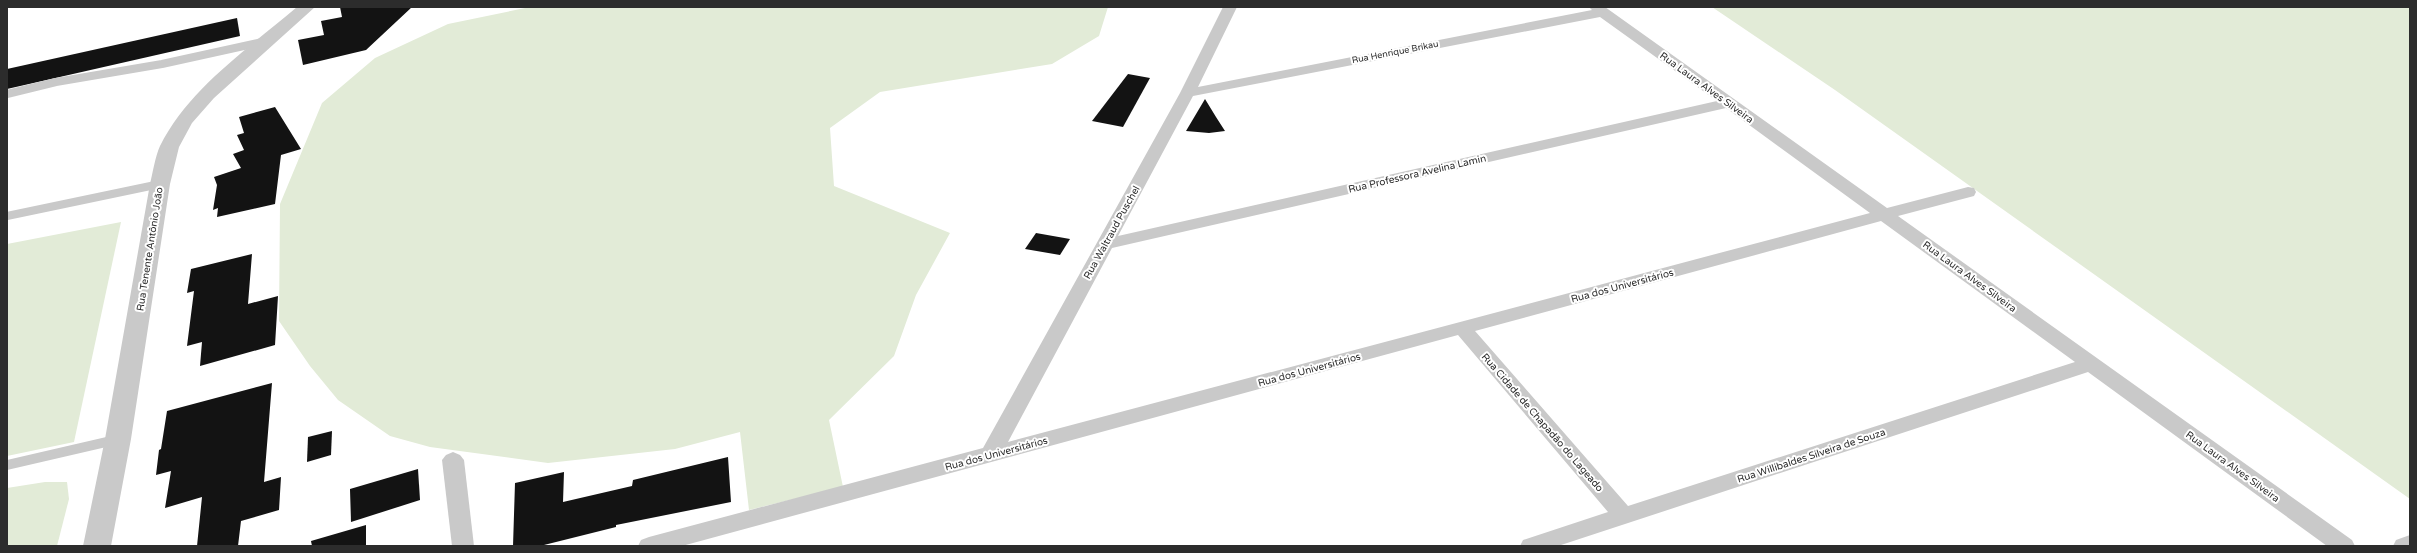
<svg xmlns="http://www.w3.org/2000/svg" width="2417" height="553" font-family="'Varela Round',sans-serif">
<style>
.green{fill:#e2ebd7}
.building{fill:#131313}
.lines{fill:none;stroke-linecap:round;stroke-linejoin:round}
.service-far1{stroke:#c9c9c9;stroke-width:8}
.service{stroke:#c9c9c9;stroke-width:10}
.minor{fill:#c9c9c9;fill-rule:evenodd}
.tertiary{fill:#c9c9c9;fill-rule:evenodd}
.labels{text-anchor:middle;stroke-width:4;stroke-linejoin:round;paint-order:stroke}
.far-street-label{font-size:9px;fill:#2c2c2c;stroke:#fff}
.street-label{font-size:10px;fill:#2c2c2c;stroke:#fff}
</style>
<rect width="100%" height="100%" fill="#fff"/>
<g class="green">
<polygon points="530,7 1108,7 1099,36 1052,64 880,92 830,128 834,186 950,233 916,295 894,356 829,420 843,487 749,510 740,432 675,449 548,463 430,447 390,436 338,400 310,366 279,321 280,204 322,103 375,58 448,24"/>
<polygon points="1712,7 2410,7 2410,499 1835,90"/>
<polygon points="121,222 74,442 7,456 7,244"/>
<polygon points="45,482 67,482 69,499 57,546 7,546 7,488"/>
</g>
<g class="building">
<polygon points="340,7 412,7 366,50 303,65 298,40 324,35 321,21 342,17"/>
<polygon points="237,18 240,36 7,89 7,69"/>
<polygon points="1128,74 1150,78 1123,127 1092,121"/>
<polygon points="1205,99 1216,117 1225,131 1209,133 1186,131"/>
<polygon points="275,107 301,149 281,155 275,204 217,217 218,208 213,210 217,185 214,177 241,168 233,154 244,150 237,135 244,133 239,117"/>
<polygon points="1036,233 1070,239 1060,255 1025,249"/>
<polygon points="252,254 248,304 278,296 275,345 200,366 202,342 187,346 194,291 187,293 191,269"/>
<polygon points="272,383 264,482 281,477 279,510 241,521 238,546 197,546 202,497 165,508 171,471 156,475 159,450 161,449 167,411"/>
<polygon points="332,431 331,455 307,462 308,437"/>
<polygon points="728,457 731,502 616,525 616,527 540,546 513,546 515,483 564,472 563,502 632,486 633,480"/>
<polygon points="418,469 420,500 351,522 350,489"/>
<polygon points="366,525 366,546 312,546 311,541"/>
</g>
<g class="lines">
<g class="service-far1">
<polyline points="7,94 56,82 162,64 262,42"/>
<polyline points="7,216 160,184"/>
</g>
<polyline class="service" points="7,465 115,440"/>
<g class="minor">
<path d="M1223,7H1237L1198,87L1592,10L1589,7H1605L1887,208L1968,187L1974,188L1976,192L1974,196L1898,216L2352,540L2355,546H2327L2088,372L1558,546H1520L1523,540L1608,512L1458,335L682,546H638L641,540L649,537L983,448L1180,93ZM1600,17L1717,101L1118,236L1193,96ZM1726,108L1870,213L1008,442L1112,248ZM1881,221L2075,362L1628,506L1475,331Z"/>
<polygon points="453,452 460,455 464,460 474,546 452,546 442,460 446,455"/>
<polygon points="2410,535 2410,546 2393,546 2396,540"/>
</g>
<path class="tertiary" d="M297,7H315L214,98L192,123L179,147L170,184L131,439L111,546H83L105,439L150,184C153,172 155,157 160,146C189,88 249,48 297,7Z"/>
</g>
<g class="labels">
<g class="far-street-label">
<text transform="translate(1395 52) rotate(-11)" y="3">Rua Henrique Brikau</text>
</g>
<g class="street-label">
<text transform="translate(1707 87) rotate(36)" y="4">Rua Laura Alves Silveira</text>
<text transform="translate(1417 173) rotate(-13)" y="4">Rua Professora Avelina Lamin</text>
<text transform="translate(1111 232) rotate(-61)" y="4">Rua Waltraud Puschel</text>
<text transform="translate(149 249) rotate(-81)" y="4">Rua Tenente Antônio João</text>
<text transform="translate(1970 276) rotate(36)" y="4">Rua Laura Alves Silveira</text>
<text transform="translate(1622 285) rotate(-15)" y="4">Rua dos Universitários</text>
<text transform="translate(1309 369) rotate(-15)" y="4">Rua dos Universitários</text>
<text transform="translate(1543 422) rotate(49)" y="4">Rua Cidade de Chapadão do Lageado</text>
<text transform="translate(996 453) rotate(-15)" y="4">Rua dos Universitários</text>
<text transform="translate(1811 455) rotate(-18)" y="4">Rua Willibaldes Silveira de Souza</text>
<text transform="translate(2233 466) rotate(36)" y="4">Rua Laura Alves Silveira</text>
</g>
</g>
<rect width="2417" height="553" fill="none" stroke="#2c2c2c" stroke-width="16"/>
</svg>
